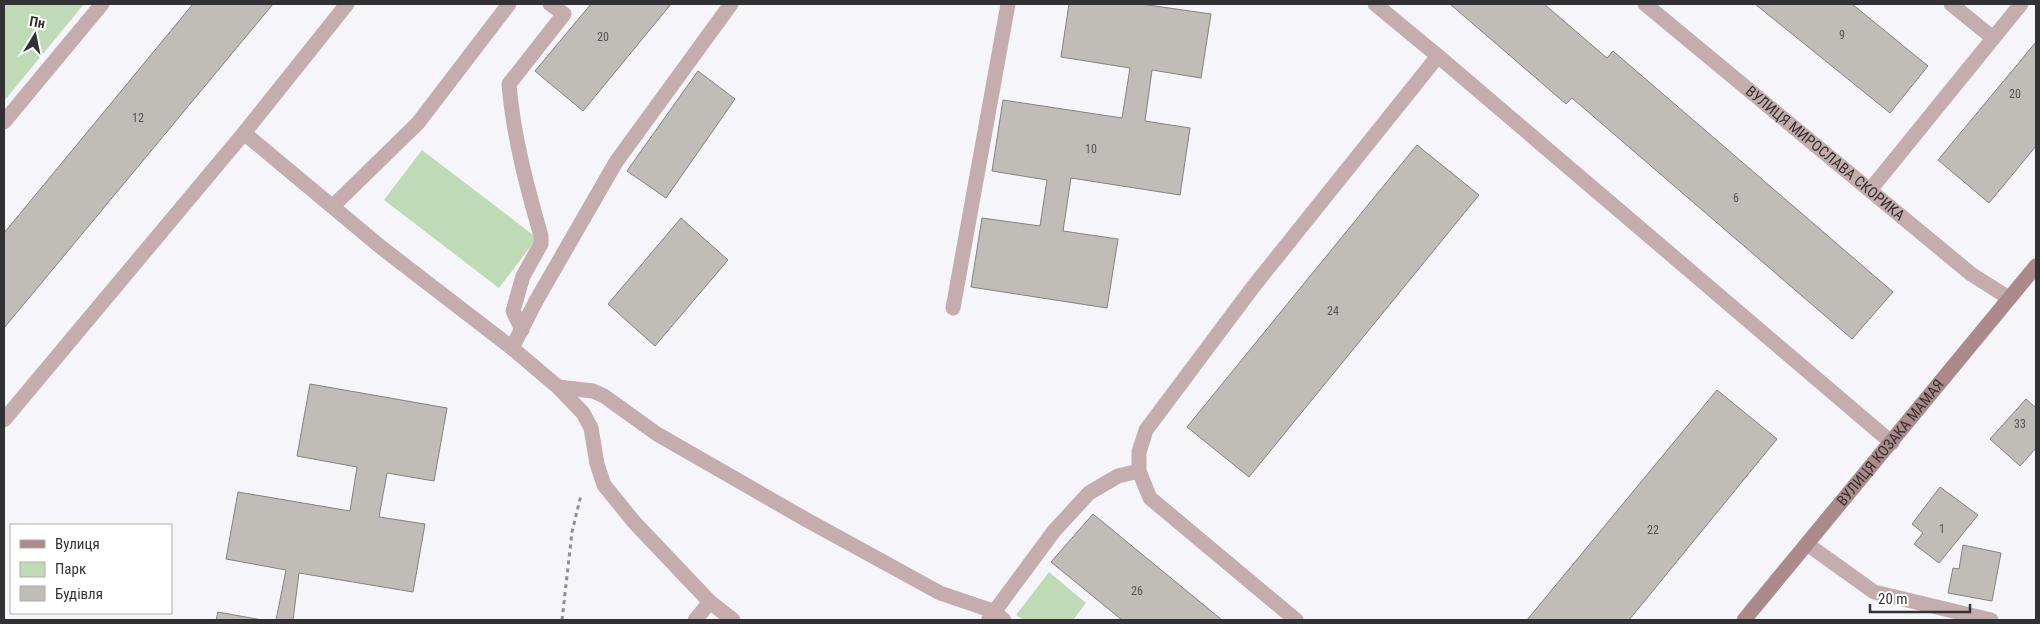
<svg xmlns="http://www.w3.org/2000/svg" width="2040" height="624" font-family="'Roboto Condensed',sans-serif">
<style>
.green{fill:#bfdab7}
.building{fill:#c0bdb9;stroke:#84827f}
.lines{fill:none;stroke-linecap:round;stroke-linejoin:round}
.path{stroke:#8e8e91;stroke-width:3;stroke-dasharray:4 4;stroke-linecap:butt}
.lane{stroke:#c5adaf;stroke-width:15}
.street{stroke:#c5adaf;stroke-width:15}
.secondary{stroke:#ac8a8c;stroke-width:15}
.labels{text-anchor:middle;stroke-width:4;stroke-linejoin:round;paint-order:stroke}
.number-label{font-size:12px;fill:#565555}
.street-label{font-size:15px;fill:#323234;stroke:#fff}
</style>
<rect width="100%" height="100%" fill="#f5f5fa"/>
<g class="green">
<polygon points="4,4 84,4 4,101"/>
<polygon points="422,150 537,238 499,288 384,200"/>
<polygon points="1049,572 1086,603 1073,620 1024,620 1016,615"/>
</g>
<g class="building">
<polygon points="193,4 273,4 4,328 4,233"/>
<polygon points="591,4 671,4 583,111 535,71"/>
<polygon points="1069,4 1141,4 1211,14 1201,78 1152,70 1145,121 1190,128 1180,195 1071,178 1063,231 1118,239 1107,308 971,287 982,218 1040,226 1047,180 992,171 1003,100 1122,118 1130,68 1061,57"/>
<polygon points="1450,4 1544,4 1607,58 1613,51 1893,292 1852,339 1572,98 1566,104"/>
<polygon points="1755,4 1852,4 1928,66 1890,113"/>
<polygon points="2036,42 2036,146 1989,203 1938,160"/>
<polygon points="698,71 735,99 666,198 627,171"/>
<polygon points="1417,145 1479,195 1249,477 1187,427"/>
<polygon points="681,218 728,260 655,346 608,304"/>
<polygon points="310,384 447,408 434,481 387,473 379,517 425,524 413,592 299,573 293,620 276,620 286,570 226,559 238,492 350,511 357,467 297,456"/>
<polygon points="1717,390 1777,439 1629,620 1527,620"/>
<polygon points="2026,399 2036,408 2036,448 2020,466 1990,439"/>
<polygon points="1940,487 1978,515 1939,563 1914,544 1923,533 1912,524"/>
<polygon points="1093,514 1222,620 1122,620 1051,562"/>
<polygon points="1963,545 2001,553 1992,601 1948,593 1953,568 1959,569"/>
<polygon points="218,612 262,620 216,620"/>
</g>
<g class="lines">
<polyline class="path" points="562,620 572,532 581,495"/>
<g class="lane">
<polyline points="1951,4 1993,38"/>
<polyline points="1438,56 1892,443"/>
<polyline points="244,133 382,248 512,348 558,387 583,413 591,428 597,464 604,485 634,522 710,602"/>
<polyline points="1870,190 2021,4"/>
<polyline points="333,206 418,123 509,4"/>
<polyline points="953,308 1008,4"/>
<path d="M522,330L513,311L523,276L541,244V236C527,187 513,135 509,84L564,14L550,4"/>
<polyline points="512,348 536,301 616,162 731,4"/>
<polyline points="558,387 593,391 604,396 657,434 805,519 940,593 993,611 1004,620"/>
<polyline points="4,420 244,133 347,4"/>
<polyline points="989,619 1054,531 1089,493 1118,476 1139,471"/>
<polyline points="695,620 710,602 733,620"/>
<polyline points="1296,620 1150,498 1139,471 1139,452 1146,430 1253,287 1438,56 1375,4"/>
</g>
<g class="street">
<path id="s1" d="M1645,4L1971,274L2009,298"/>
<polyline points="4,122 102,4"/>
<polyline points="1807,544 1874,592 1991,620"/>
</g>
<path class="secondary" id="s2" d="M1744,620L2036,266"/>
</g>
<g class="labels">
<g class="number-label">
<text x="1842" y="39">9</text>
<text x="603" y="41">20</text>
<text x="2015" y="98">20</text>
<text x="138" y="122">12</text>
<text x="1091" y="153">10</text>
<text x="1736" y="202">6</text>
<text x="1333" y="315">24</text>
<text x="2020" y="428">33</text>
<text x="1942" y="533">1</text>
<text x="1653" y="534">22</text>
<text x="1137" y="595">26</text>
</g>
<g class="street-label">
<text dy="5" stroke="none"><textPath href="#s1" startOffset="234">ВУЛИЦЯ МИРОСЛАВА СКОРИКА</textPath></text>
<text dy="5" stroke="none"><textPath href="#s2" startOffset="230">ВУЛИЦЯ КОЗАКА МАМАЯ</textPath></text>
</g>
</g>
<rect width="2040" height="624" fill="none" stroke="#323234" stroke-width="10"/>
<rect x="10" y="524" width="162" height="90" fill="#ffffff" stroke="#adadae"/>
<rect x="20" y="540" width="25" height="8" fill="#ac8a8c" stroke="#adadae"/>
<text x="55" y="549" font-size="15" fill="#323234">Вулиця</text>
<rect x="20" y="562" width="25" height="15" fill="#bfdab7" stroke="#adadae"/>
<text x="55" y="574" font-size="15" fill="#323234">Парк</text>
<rect x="20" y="586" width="25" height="15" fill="#c0bdb9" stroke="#adadae"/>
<text x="55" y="599" font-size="15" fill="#323234">Будівля</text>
<g transform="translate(35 35) rotate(10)" stroke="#ffffff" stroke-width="4" paint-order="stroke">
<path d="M0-4L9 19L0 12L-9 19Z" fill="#323234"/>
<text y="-8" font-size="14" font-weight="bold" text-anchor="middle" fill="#323234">Пн</text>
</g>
<path d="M1870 604v8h100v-8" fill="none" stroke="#323234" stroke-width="2.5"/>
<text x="1878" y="604" font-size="15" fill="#323234" stroke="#ffffff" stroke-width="4" paint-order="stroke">20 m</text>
</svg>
